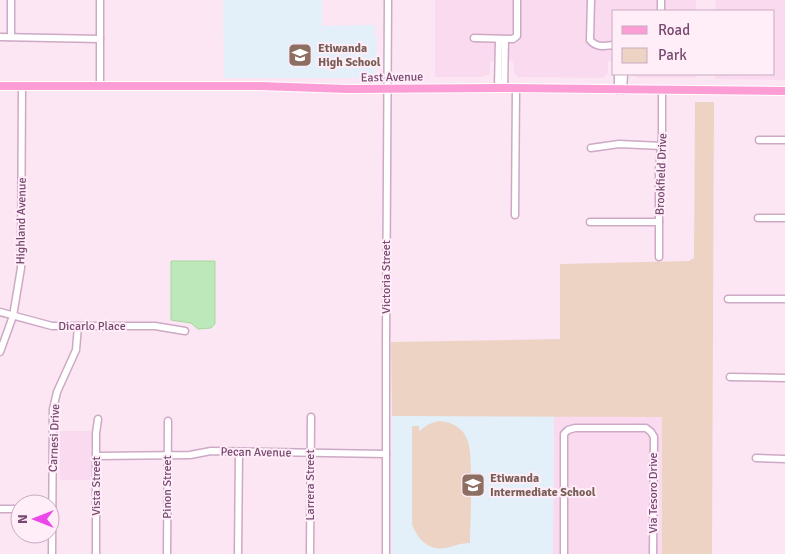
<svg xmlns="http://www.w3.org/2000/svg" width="785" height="554" font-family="Signika,sans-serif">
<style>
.residential{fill:#fadaef}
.education{fill:#e3f0fa}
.green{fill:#ecd3c4}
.water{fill:#bde8ba;stroke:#a3da9f}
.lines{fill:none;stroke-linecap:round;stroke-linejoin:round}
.minor-casing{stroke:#cda9c5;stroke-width:9}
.major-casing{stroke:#fff;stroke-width:10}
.minor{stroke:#fff;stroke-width:6}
.major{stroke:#fd9dd5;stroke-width:8}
.labels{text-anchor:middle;stroke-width:4;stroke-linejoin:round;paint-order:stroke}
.education-label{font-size:12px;font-weight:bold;fill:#785e54;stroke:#ffedf8;text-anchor:start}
.street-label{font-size:12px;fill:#784971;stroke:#ffedf8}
</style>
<rect width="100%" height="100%" fill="#fde6f4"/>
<g class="residential">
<polygon points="435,0 696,0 696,11 614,11 614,61 608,61 608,73 603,78 518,77 514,73 513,61 505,60 490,61 490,74 482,77 435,77"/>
<polygon points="716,0 785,0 785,80 715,79 715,74 774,74 774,11 715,11"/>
<polygon points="632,74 696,74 696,78 638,78"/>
<polygon points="554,416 662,417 662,554 553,554"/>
<rect x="60" y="431" width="31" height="49"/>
</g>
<g class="education">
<polygon points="223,0 322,0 322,26 375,25 375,36 377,37 376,73 370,78 224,78"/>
<polygon points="392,416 554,416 553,554 392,554"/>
</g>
<g class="green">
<polygon points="695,102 714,102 712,554 662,554 662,417 392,416 391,342 560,339 560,264 689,261 694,258"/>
<path d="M439,421C452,422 462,427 467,439C474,452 470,524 470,543C460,543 455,546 446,548C429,551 417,539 412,524V426H419V431L429,424Z"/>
</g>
<polygon class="water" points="171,261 215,261 215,324 211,328 198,329 191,323 171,320"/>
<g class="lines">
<g class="minor-casing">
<g id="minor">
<path d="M591,0L590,40C596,48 605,46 614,45"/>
<polyline points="661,0 661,11"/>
<polyline points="0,37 100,39"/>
<polyline points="11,37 11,0"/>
<polyline points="474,38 513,39 517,36 517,0"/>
<polyline points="100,86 100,0"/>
<polyline points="498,88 499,39"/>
<polyline points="504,88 505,39"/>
<polyline points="618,90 618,74"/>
<polyline points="623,90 624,74"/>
<polyline points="759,140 785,140"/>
<polyline points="591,148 619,144 662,146"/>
<polyline points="515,215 516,88"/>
<polyline points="758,218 785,218"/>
<polyline points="590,222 659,222"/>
<polyline points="659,257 659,170 662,136 662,90"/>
<polyline points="728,299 785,299"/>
<polyline points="0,312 52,326 155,326 185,331"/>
<polyline points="0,352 13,316 21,268 22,86"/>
<polyline points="730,377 785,378"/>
<polyline points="96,456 190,455 211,451 386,454"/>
<polyline points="756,458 785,459"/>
<polyline points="0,509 20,509"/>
<polyline points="52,554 53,409 57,392 76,350 78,326"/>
<polyline points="96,554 96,433 98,419"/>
<polyline points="167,554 168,421"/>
<polyline points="238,554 239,452"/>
<polyline points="310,554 311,417"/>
<polyline points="386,554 386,342 388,0"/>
<polyline points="564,554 564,434 568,430 575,428 646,428 651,432 654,437 653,554"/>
</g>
</g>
<g class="major-casing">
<polyline id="major" points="0,86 260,86 348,89 504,88 785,91"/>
</g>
<use href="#minor" class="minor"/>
<use href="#major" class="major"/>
</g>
<defs>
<g id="school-square" transform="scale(1.25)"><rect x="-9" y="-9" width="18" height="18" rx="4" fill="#8d6e63" stroke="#ffedf8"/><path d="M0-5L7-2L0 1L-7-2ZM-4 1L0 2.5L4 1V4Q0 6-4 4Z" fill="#fff"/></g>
</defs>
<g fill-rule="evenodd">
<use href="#school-square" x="300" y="55"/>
<use href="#school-square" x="473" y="485"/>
</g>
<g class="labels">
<g class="education-label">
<text x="318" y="52">Etiwanda<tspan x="318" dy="14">High School</tspan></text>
<text x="490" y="482">Etiwanda<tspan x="490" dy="14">Intermediate School</tspan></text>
</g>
<g class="street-label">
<text transform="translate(392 77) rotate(-1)" y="4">East Avenue</text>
<text transform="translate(661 174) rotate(-88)" y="4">Brookfield Drive</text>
<text transform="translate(21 221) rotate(-89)" y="4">Highland Avenue</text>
<text transform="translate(386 277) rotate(-90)" y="4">Victoria Street</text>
<text x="92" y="330">Dicarlo Place</text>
<text transform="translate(54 438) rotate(-88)" y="4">Carnesi Drive</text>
<text transform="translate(256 452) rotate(1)" y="4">Pecan Avenue</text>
<text transform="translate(310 485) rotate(-90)" y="4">Larrera Street</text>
<text transform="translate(96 486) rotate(-90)" y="4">Vista Street</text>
<text transform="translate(167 487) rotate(-90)" y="4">Pinon Street</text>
<text transform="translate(653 493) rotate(-90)" y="4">Via Tesoro Drive</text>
</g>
</g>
<rect x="612" y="10" width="162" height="65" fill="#ffedf8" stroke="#c9abc2"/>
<rect x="622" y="26" width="25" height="8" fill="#fd9dd5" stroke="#c9abc2"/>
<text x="658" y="35" font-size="15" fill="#784971">Road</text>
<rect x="622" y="48" width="25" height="15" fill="#ecd3c4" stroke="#c9abc2"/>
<text x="658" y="60" font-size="15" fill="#784971">Park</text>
<g transform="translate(35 519) rotate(270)"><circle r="24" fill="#ffedf8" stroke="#c9abc2"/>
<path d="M0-4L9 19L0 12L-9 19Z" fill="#eb47e9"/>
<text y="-8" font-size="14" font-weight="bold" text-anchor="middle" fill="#784971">N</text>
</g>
</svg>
